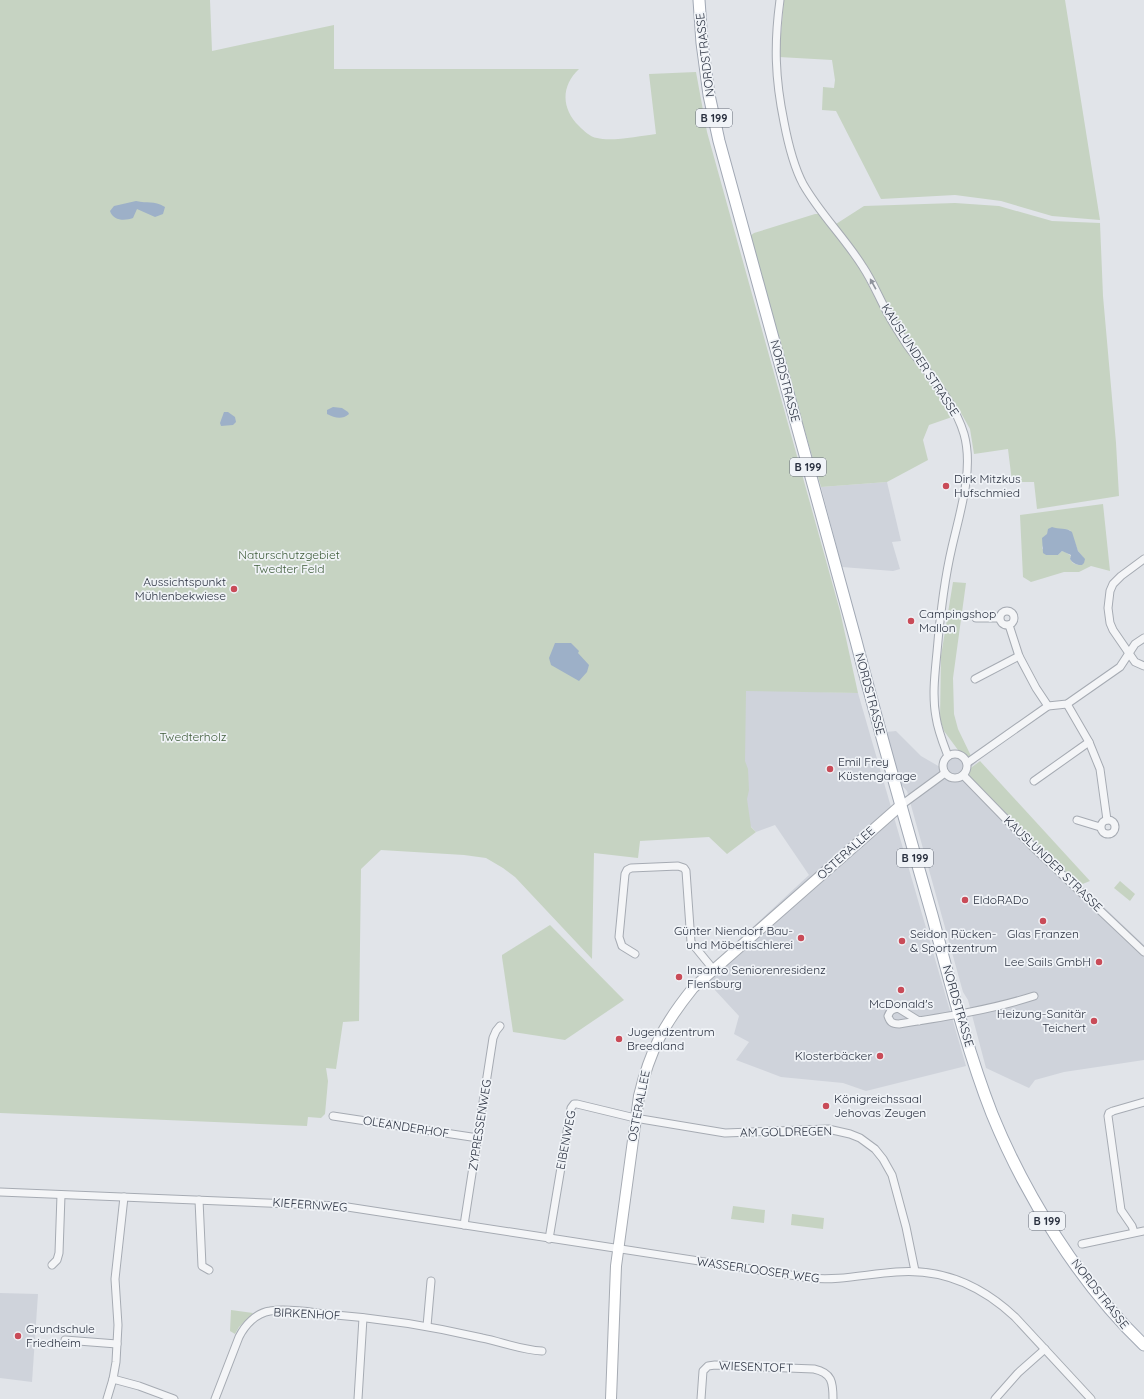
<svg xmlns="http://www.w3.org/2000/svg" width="1144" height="1399" font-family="Quicksand,sans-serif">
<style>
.built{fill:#cfd3db}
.green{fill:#c6d3c2;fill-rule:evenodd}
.water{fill:#9db0c8}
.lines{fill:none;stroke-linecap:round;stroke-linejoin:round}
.street-casing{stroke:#a6abb3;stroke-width:9}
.secondary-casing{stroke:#a6abb3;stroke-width:12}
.primary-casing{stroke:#a1a8b4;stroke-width:13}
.street{stroke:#f4f5f7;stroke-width:7}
.secondary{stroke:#fff;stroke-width:10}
.primary{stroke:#fff;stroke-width:11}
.oneway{fill:#8f939c}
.poi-dot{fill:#c94b58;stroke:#f0f3f7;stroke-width:1.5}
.labels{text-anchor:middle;stroke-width:3.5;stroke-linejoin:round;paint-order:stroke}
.shield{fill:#f0f3f7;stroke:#656b77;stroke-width:1}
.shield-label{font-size:11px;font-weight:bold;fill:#2a3140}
.street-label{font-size:12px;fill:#2a3140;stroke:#f0f3f7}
.poi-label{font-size:12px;fill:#2a3140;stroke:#f0f3f7;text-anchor:start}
.park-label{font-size:12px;fill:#3d5b38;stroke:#f0f3f7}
</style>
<rect width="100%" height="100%" fill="#e1e4e9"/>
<g class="built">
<polygon points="887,482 901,541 892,542 900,569 893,571 842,567 821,487"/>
<polygon points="740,690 858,693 966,1066 866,1091 843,1083 781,1077 736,1060 749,1042 734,1034 739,1016 701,975 809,875 775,825 756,832 746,821"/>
<polygon points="896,731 921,756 940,767 944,755 958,750 968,756 971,756 977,762 968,770 1035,842 1144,945 1144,1060 1064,1072 1035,1080 1029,1088 986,1068 968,1000 963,992 907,791 900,783 886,732"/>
<polygon points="0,1293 38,1294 32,1382 0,1378"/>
</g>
<g class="green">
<path d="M0,0H210L212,51L334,25V69H579C561,86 561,108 579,126C584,131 590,137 597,138C611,142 640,136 656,134L649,74L696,72L707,132L840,611L858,693L746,691L745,761L748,769L749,790L747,799L751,827L756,832L727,854L709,837L640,841L638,858L594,853L592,959L515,877L503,868L486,858L464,855L381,850L361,869L359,1021L343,1022L336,1069L326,1068L328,1081L325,1114L321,1118L308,1117L307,1126L0,1113Z"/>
<polygon points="784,0 1065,0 1100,220 1052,216 1001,201 955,195 881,199 836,111 822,110 823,87 834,88 835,80 832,60 779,57"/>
<polygon points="955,203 999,206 1052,221 1100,223 1103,296 1116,443 1119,496 1037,509 1034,482 1012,482 1008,449 974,454 970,429 961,413 940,382 911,343 891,311 865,263 836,224 864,206"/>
<polygon points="815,214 821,214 859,267 880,307 952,417 929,425 923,440 928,460 887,482 821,487 750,240 750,236 754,233"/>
<path d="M1103,504L1110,571L1091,566L1079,572H1064L1031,582L1023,577L1020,515ZM1059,529L1070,530L1078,551L1083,557L1078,565L1073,563L1070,559L1071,556C1069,554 1064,551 1062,551L1058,555H1046L1042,548L1048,532Z"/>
<polygon points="953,582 966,583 953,678 954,714 958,729 971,756 968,756 958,750 944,731 940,719 941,656"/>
<polygon points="980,761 1090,881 1080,885 1035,842 970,777 968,770"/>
<polygon points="1120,881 1135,894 1130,901 1114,888"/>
<polygon points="550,925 624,1000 565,1040 513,1032 502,957 502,955"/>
<polygon points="733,1206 765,1210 764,1223 731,1219"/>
<polygon points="792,1214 824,1218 823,1229 791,1225"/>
<polygon points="231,1310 253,1313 239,1327 235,1334 230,1331"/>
</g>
<g class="water">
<path d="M136,201C148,204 153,200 165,207L163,214L155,217L137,209L133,218C125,221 113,221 110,211L114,206Z"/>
<path d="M333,407L342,408L348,412L349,414C342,420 335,418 327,414V410Z"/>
<polygon points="224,412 228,412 235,417 236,422 233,425 221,426 220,423"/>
<path d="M1052,527C1059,530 1066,527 1072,532L1078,551L1085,559L1084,563L1082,565C1076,565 1073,563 1070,559L1071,555L1062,551L1058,555H1046L1043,553L1042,538L1047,534L1048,529Z"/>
<polygon points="555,643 571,643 579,651 578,653 589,665 587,672 579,681 551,665 549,658"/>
</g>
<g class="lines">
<g class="street-casing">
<g id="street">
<path d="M780,0C774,44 775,78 784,122C788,143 793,165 803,184C820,214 845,238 863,267C873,282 879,298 888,314C893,324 901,335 907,345C927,373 954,400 964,434C974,469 960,512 952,547C944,581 940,617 937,652C935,673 932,696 936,717C938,731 943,743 948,756"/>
<polyline points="1144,559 1121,576 1113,584 1110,591 1108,608 1110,623 1113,630 1135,662 1144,666"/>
<circle cx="1007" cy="618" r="7"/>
<polyline points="976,618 999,618"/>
<polyline points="1009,625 1019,656 1036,688 1048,706"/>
<polyline points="975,679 1019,656"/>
<polyline points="1067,704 1089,742 1100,769 1107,820"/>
<circle cx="955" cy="766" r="12"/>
<polyline points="967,763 1048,706 1067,704 1120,667 1135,644 1144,638"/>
<polyline points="963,775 1033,847 1144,952"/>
<polyline points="1034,781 1089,742"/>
<polyline points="900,806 945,773"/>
<circle cx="1108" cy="827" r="7"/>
<polyline points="1077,820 1100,827"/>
<polyline points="635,954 622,946 619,937 625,874 627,870 631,868 678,866 684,868 686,871 691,942 713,969"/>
<path d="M919,1021L898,1008C893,1009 890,1010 888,1016C890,1022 892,1024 899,1024C944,1017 990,1010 1034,996"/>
<polyline points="333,1116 478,1138"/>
<path d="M0,1192L341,1206L810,1278C839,1281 867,1274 896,1272C943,1268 981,1285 1015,1317L1091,1399"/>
<polyline points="199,1200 202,1266 209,1270"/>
<polyline points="464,1225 493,1038 496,1031 500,1026"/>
<polyline points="1134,1232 1132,1226 1121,1210 1108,1116 1109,1113 1113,1111 1144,1102"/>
<polyline points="549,1239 571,1108 574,1104 577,1104 635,1118 725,1133 828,1129 850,1134 860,1138 875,1149 883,1159 892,1175 906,1227 915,1271"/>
<polyline points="1082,1244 1144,1231"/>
<polyline points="52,1265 57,1260 59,1253 61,1195"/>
<polyline points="427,1326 431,1281"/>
<polyline points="65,1340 117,1344"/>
<polyline points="113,1379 139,1386 174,1399"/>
<polyline points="107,1399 113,1379 116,1362 118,1325 115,1279 124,1197"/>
<path d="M215,1399L239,1337C245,1325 256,1313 270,1311C287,1308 309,1312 325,1314C378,1318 431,1326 482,1338C502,1342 521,1350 542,1351"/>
<polyline points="358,1399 363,1318"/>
<path d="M701,1399L703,1371L708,1366L715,1365L814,1369C832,1373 833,1382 833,1399"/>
<polyline points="995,1399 1018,1373 1045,1349"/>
</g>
</g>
<g class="secondary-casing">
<path id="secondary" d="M611,1399L616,1266L639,1096C650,1050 664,1024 693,988L900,806"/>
</g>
<g class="primary-casing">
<path id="primary" d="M699,0L702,43L709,95L719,141C764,308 811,474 856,641C880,733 906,824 932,915C950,982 967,1050 992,1114C1025,1195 1080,1284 1144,1345"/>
</g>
<use href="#street" class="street"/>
<use href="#secondary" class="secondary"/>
<use href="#primary" class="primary"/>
</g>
<defs><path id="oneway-solid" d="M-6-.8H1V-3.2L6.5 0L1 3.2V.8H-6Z"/></defs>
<use class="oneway" href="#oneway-solid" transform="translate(873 284) rotate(-119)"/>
<g class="poi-dot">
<circle cx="946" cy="486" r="4"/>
<circle cx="234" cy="589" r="4"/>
<circle cx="911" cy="621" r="4"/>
<circle cx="830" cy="769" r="4"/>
<circle cx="965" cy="900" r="4"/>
<circle cx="1043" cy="921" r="4"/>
<circle cx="801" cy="938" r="4"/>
<circle cx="902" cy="941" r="4"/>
<circle cx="1099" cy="962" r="4"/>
<circle cx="679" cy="977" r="4"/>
<circle cx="901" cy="990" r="4"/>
<circle cx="1094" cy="1021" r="4"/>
<circle cx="619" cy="1039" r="4"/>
<circle cx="880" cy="1056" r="4"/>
<circle cx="826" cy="1106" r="4"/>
<circle cx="18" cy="1336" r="4"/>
</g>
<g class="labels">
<g class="shield">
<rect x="696" y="109" width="36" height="18" rx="3"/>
<rect x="790" y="458" width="36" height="18" rx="3"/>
<rect x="897" y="849" width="36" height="18" rx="3"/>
<rect x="1029" y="1212" width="36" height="18" rx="3"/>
</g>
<g class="shield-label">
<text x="714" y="122">B 199</text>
<text x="808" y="471">B 199</text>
<text x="915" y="862">B 199</text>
<text x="1047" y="1225">B 199</text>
</g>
<g class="street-label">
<text transform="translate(705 55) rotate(-97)" y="4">NORDSTRASSE</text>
<text transform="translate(920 360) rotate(57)" y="4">KAUSLUNDER STRASSE</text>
<text transform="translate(785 381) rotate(75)" y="4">NORDSTRASSE</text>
<text transform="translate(870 694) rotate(75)" y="4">NORDSTRASSE</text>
<text transform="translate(846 853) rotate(-42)" y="4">OSTERALLEE</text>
<text transform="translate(1053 864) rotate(44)" y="4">KAUSLUNDER STRASSE</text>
<text transform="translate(958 1006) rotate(74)" y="4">NORDSTRASSE</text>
<text transform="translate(639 1106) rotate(-79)" y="4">OSTERALLEE</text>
<text transform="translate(480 1125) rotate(-81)" y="4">ZYPRESSENWEG</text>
<text transform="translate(406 1127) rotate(9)" y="4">OLEANDERHOF</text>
<text transform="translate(786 1132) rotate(-1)" y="4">AM GOLDREGEN</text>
<text transform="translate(566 1140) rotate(-79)" y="4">EIBENWEG</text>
<text transform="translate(310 1205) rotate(4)" y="4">KIEFERNWEG</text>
<text transform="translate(758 1270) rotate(8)" y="4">WASSERLOOSER WEG</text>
<text transform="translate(1100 1294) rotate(52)" y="4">NORDSTRASSE</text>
<text transform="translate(307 1314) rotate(3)" y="4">BIRKENHOF</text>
<text transform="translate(756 1367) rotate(2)" y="4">WIESENTOFT</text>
</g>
<g class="poi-label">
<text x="954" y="483">Dirk Mitzkus<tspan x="954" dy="14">Hufschmied</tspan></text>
<text x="226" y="586" text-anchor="end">Aussichtspunkt<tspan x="226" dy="14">Mühlenbekwiese</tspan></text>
<text x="919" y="618">Campingshop<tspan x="919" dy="14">Mallon</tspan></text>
<text x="838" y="766">Emil Frey<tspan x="838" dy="14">Küstengarage</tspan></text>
<text x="973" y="904">EldoRADo</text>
<text x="793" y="935" text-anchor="end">Günter Niendorf Bau-<tspan x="793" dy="14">und Möbeltischlerei</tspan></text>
<text x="910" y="938">Seidon Rücken-<tspan x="910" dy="14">&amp; Sportzentrum</tspan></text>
<text x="1043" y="938" text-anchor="middle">Glas Franzen</text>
<text x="1091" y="966" text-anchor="end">Lee Sails GmbH</text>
<text x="687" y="974">Insanto Seniorenresidenz<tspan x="687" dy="14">Flensburg</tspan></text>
<text x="901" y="1008" text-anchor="middle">McDonald's</text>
<text x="1086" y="1018" text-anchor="end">Heizung-Sanitär<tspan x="1086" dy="14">Teichert</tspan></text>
<text x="627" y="1036">Jugendzentrum<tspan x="627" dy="14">Breedland</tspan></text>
<text x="872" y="1060" text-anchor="end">Klosterbäcker</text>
<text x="834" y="1103">Königreichssaal<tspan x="834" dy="14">Jehovas Zeugen</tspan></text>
<text x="26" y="1333">Grundschule<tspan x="26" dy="14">Friedheim</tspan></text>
</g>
<g class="park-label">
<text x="289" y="559">Naturschutzgebiet<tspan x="289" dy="14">Twedter Feld</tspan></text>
<text x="193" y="741">Twedterholz</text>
</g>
</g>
</svg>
